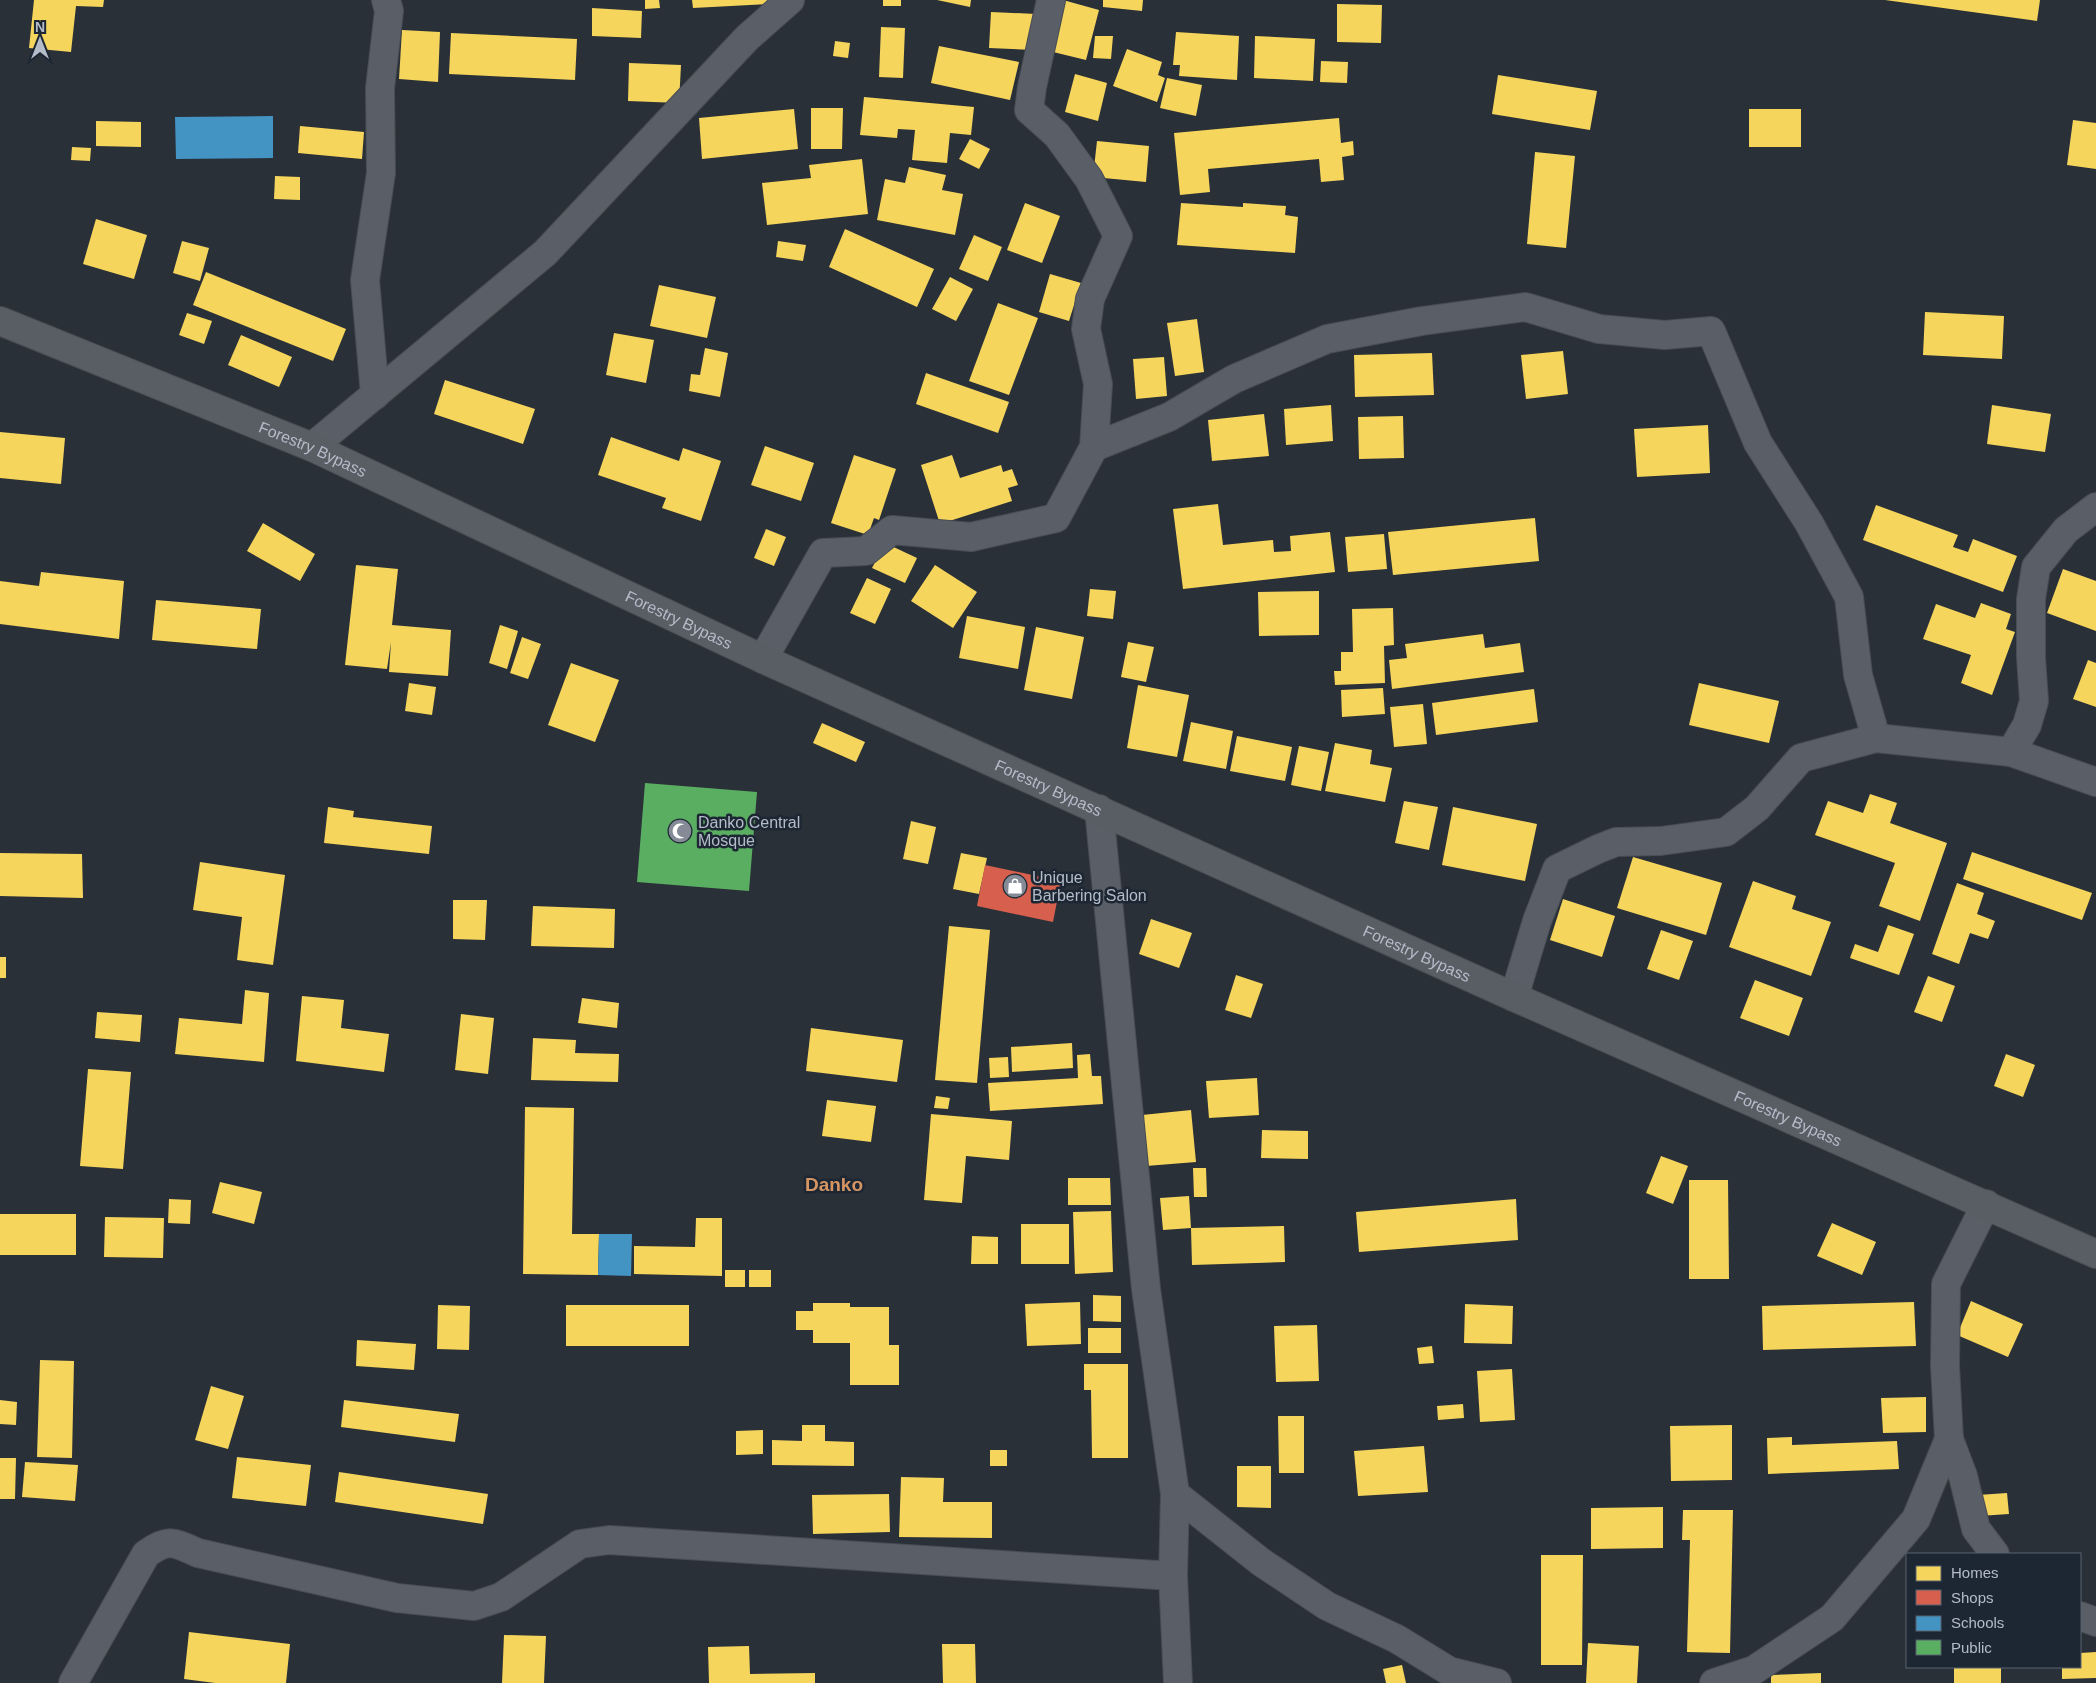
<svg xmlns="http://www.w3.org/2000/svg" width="2096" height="1683" font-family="Arial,sans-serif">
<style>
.homes{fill:#f6d55c}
.shops{fill:#d6604d}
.schools{fill:#4393c3}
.public{fill:#5aae61}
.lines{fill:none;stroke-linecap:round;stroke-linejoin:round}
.street-casing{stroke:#484c53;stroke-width:30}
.secondary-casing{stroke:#484c53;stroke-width:30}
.street{stroke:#5a5e66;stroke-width:28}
.secondary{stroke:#595d64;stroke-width:28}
.labels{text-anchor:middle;stroke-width:5;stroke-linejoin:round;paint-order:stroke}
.street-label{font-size:16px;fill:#b4bcc9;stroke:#1d2633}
.poi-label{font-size:16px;fill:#b4bcc9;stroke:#1d2633;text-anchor:start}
.quarter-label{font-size:19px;font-weight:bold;fill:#d59563;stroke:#1d2633}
</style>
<rect width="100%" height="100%" fill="#2a3038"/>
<g class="homes">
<polygon points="34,0 104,0 103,7 76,6 71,52 29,48"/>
<polygon points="645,0 659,0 660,8 645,9"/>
<polygon points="692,0 770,0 771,4 693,8"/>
<rect x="883" y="0" width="18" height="6"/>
<polygon points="937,0 971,0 970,7"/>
<polygon points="1063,0 1099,10 1086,60 1049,51"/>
<polygon points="1103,0 1143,0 1142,11 1103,7"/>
<polygon points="1885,0 2040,0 2037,21"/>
<polygon points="1337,4 1382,5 1381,43 1337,42"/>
<polygon points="592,8 642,11 641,38 592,36"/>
<polygon points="991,12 1036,14 1035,50 989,48"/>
<polygon points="881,27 905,28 903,78 879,77"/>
<polygon points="402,30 440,32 438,82 399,79"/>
<polygon points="1176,32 1239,36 1237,80 1179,76 1180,65 1173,65"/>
<polygon points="451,33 577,39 575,80 449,74"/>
<polygon points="1095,36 1113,36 1111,59 1093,58"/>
<polygon points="1255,36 1315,39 1313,81 1254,78"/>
<polygon points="835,41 850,43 848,58 833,56"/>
<polygon points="939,46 1019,62 1010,100 931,83"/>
<polygon points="1127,49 1162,62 1158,75 1165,78 1157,102 1113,86"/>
<polygon points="1321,61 1348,62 1347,83 1320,82"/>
<polygon points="629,63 681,65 679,103 628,101"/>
<polygon points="1075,74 1107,83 1098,121 1065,112"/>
<polygon points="1498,75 1597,91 1590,130 1492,114"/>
<polygon points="1167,78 1202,85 1196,116 1160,108"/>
<polygon points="864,97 974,107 971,135 950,133 947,163 912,160 915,130 898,129 897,138 860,135"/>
<polygon points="811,108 843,108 842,149 811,149"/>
<polygon points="794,109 798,149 702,159 699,118"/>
<rect x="1749" y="109" width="52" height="38"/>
<polygon points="1339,118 1341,143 1353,141 1354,155 1342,157 1344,180 1321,182 1319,159 1208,169 1210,192 1180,195 1174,133"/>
<polygon points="2073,120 2096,123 2096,169 2067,165"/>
<polygon points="96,121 141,122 141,147 96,146"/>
<polygon points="300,126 364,132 362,159 298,153"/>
<polygon points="970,139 990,149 979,169 959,159"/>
<polygon points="1097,141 1149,146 1146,182 1093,177"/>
<polygon points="72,147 91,148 90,161 71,160"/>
<polygon points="1535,152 1575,156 1566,248 1527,244"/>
<polygon points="862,159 868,214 767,225 762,183 811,178 809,165"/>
<polygon points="909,167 946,175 942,190 963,194 955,235 877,220 885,179 905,183"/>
<polygon points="275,176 300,177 300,200 274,199"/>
<polygon points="1025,203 1060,216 1042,263 1007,250"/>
<polygon points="1181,203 1243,207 1243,203 1286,206 1285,215 1298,217 1295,253 1177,245"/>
<polygon points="96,219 147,235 134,279 83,264"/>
<polygon points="845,229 934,269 917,307 829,267"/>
<polygon points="974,235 1002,247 988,281 959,269"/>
<polygon points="182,241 209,248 200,281 173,273"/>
<polygon points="778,241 806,245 803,261 776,257"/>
<polygon points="206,272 346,329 333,361 193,305"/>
<polygon points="1050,274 1081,283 1069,321 1039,312"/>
<polygon points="950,277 973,289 956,321 932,309"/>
<polygon points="659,285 716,297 707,338 650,326"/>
<polygon points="998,303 1038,318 1009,395 969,381"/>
<polygon points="1925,312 2004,316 2002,359 1923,355"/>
<polygon points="187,313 212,321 204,344 179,335"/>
<polygon points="1197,319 1204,372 1175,376 1167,323"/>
<polygon points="614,333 654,340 646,383 606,375"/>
<polygon points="241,335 292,357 279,387 228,365"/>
<polygon points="705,348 728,353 720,397 689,391 691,374 700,375"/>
<polygon points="1563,351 1568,394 1526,399 1521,355"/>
<polygon points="1432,353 1434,395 1355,397 1354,355"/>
<polygon points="1164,357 1167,396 1136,399 1133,359"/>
<polygon points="926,373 1009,402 998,433 916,404"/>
<polygon points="445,380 535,409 523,444 434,414"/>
<polygon points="1331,405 1333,441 1286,445 1284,409"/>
<polygon points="1992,405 2051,414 2045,452 1987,444"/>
<polygon points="1264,414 1269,456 1212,461 1208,420"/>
<polygon points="1403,416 1404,458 1359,459 1358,417"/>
<polygon points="1708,425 1710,473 1637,477 1634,429"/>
<polygon points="0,432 65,438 61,484 0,478"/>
<polygon points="611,437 679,461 683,448 721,461 701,521 662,508 666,498 598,475"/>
<polygon points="765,446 814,463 801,501 751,485"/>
<polygon points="854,455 896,469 879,520 874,518 868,535 831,523"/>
<polygon points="952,455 960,478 1001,465 1003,472 1012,469 1018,485 1008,488 1012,501 940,524 921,465"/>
<polygon points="1218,504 1223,545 1273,540 1274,552 1291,551 1290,536 1330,532 1335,572 1183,589 1173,509"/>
<polygon points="1876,505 1958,535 1953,547 1968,552 1973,539 2017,556 2003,592 1863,540"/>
<polygon points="1535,518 1539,561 1393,575 1388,532"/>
<polygon points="263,523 315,554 300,581 247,551"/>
<polygon points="766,529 786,537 774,566 754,558"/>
<polygon points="1384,534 1387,569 1348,572 1345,537"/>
<polygon points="885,543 917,558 905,583 872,568"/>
<polygon points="356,565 398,569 392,625 451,630 448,676 389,672 391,642 387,669 345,665"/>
<polygon points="935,565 977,592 953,628 911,601"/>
<polygon points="2063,569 2096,581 2096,631 2047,613"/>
<polygon points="41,572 124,581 119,639 0,624 0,581 39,586"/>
<polygon points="867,578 891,589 875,624 850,613"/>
<polygon points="1090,589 1116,591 1113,619 1087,616"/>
<polygon points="1319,591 1319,635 1259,636 1258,592"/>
<polygon points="156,600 261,609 257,649 152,640"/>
<polygon points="1981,603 2011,614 2006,629 2015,632 1992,695 1961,683 1971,655 1923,639 1936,604 1975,618"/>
<polygon points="1393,608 1394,645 1384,646 1385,683 1335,685 1334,671 1341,671 1341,652 1353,652 1352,609"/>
<polygon points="967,616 1025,627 1018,669 959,658"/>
<polygon points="500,625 518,631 507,669 489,663"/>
<polygon points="1036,627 1084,637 1072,699 1024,690"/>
<polygon points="1483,634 1485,648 1520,643 1524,672 1392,689 1389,660 1407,658 1405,644"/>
<polygon points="522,637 541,644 528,679 510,673"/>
<polygon points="1128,642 1154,647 1146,682 1121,677"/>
<polygon points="2088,660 2096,663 2096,707 2073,699"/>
<polygon points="571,663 619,680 595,742 548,725"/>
<polygon points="409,683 436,687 432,715 405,711"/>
<polygon points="1699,683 1779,701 1769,743 1689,725"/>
<polygon points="1138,685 1189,695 1177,757 1127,748"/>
<polygon points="1383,688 1385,714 1342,717 1341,690"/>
<polygon points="1534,689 1538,722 1436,735 1432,703"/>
<polygon points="1423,704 1427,744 1394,747 1390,707"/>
<polygon points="1191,722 1233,731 1226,769 1183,761"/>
<polygon points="822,723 865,742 856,762 813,743"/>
<polygon points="1237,736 1292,747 1285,781 1230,771"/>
<polygon points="1335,743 1372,750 1370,764 1392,768 1385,802 1325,791"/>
<polygon points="1299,746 1329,752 1321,791 1291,785"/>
<polygon points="1870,794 1897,803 1890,823 1947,843 1920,921 1879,906 1895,863 1815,835 1828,801 1863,813"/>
<polygon points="1404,801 1438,807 1429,850 1395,843"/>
<polygon points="328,807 354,811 353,817 432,826 429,854 324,843"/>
<polygon points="1453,807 1537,824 1525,881 1442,865"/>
<polygon points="911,821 936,827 928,864 903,859"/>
<polygon points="1972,852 2092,893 2082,920 1963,879"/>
<polygon points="0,853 82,854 83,898 0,896"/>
<polygon points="961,853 987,858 979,894 953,889"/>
<polygon points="1633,857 1722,883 1706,935 1617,908"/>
<polygon points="200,862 285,875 273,965 237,960 242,917 193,910"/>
<polygon points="1753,881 1796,896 1792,909 1831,922 1811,976 1729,947"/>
<polygon points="1957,883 1984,893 1977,914 1995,921 1988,939 1970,933 1959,964 1932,954"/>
<polygon points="1563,899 1615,916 1602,957 1550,940"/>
<polygon points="453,900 487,900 485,940 453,939"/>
<polygon points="533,906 615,909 614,948 531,946"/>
<polygon points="1151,919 1192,933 1179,968 1139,954"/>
<polygon points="1888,925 1914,934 1899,975 1850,958 1855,944 1878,952"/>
<polygon points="949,926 990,930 977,1083 935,1080"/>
<polygon points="1661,930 1693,941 1679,980 1647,969"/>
<rect x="0" y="957" width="6" height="21"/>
<polygon points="1236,975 1263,984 1251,1018 1225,1010"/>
<polygon points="1928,976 1955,986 1942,1022 1914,1012"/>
<polygon points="1755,980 1803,998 1789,1036 1740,1018"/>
<polygon points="245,990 269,993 264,1062 175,1054 179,1018 242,1024"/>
<polygon points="302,996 344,1000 341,1028 389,1034 384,1072 296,1061"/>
<polygon points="582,998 619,1003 617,1028 578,1023"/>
<polygon points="97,1012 142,1015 140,1042 95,1038"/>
<polygon points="461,1014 494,1018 488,1074 455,1070"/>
<polygon points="811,1028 903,1040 897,1082 806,1071"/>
<polygon points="533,1038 576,1040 575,1053 619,1054 618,1082 531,1080"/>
<polygon points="1072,1043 1073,1068 1012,1072 1011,1047"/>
<polygon points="1090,1054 1092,1076 1101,1076 1103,1104 990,1111 988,1083 1078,1078 1077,1055"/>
<polygon points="2006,1054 2035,1065 2023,1097 1994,1086"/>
<polygon points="1008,1057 1009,1077 990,1078 989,1058"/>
<polygon points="88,1069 131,1072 123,1169 80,1166"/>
<polygon points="1257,1078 1259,1115 1209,1118 1206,1081"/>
<polygon points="936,1096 950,1098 948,1109 934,1108"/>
<polygon points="827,1100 876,1106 871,1142 822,1136"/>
<polygon points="525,1107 574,1108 572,1234 599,1234 598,1275 523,1274"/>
<polygon points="1191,1110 1196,1162 1146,1166 1142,1115"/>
<polygon points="931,1114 1012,1121 1009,1160 966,1156 962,1203 924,1200"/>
<polygon points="1262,1130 1308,1131 1308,1159 1261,1158"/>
<polygon points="1661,1156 1688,1166 1673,1204 1646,1193"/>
<polygon points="1193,1168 1206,1168 1207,1197 1194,1197"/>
<polygon points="1068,1178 1110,1178 1111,1205 1068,1205"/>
<polygon points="1689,1180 1728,1180 1729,1279 1689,1279"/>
<polygon points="220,1182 262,1192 254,1224 212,1213"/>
<polygon points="1189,1196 1191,1228 1163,1230 1160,1198"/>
<polygon points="169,1199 191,1200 190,1224 168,1223"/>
<polygon points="1516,1199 1518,1240 1359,1252 1356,1212"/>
<polygon points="1111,1211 1113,1272 1075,1274 1073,1212"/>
<rect x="0" y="1214" width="76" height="41"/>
<polygon points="105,1217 164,1218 163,1258 104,1257"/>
<polygon points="696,1218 722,1218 722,1276 634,1274 634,1246 695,1247"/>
<polygon points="1832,1223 1876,1242 1862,1275 1817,1256"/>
<rect x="1021" y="1224" width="48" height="40"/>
<polygon points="1284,1226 1285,1262 1192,1265 1191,1228"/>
<polygon points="972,1236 998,1237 998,1264 971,1264"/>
<rect x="725" y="1270" width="20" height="17"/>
<rect x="749" y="1270" width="22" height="17"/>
<polygon points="1093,1295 1121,1296 1121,1322 1093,1321"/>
<polygon points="1971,1301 2023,1324 2008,1357 1957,1335"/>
<polygon points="1080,1302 1081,1344 1027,1346 1025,1304"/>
<polygon points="1914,1302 1916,1346 1763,1350 1762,1306"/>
<polygon points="813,1303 850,1303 850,1307 889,1307 889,1345 899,1345 899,1385 850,1385 850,1343 813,1343 813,1330 796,1330 796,1311 813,1311"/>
<polygon points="1465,1304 1513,1306 1512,1344 1464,1343"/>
<polygon points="438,1305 470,1306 469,1350 437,1349"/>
<rect x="566" y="1305" width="123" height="41"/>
<polygon points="1317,1325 1319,1381 1276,1382 1274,1326"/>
<rect x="1088" y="1328" width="33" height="25"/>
<polygon points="357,1340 416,1344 414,1370 356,1366"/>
<polygon points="1432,1346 1434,1363 1419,1364 1417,1348"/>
<polygon points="40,1360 74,1361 72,1458 37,1457"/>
<polygon points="1084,1364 1128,1364 1128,1458 1092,1458 1091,1390 1084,1390"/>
<polygon points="1512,1369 1515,1420 1480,1422 1477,1371"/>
<polygon points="211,1386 244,1396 228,1449 195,1440"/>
<polygon points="1926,1397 1926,1432 1883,1433 1881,1398"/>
<polygon points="0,1400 17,1402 16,1425 0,1424"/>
<polygon points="344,1400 459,1414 455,1442 341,1427"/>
<polygon points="1463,1404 1464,1418 1438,1420 1437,1406"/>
<polygon points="1278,1416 1304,1416 1304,1473 1279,1473"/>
<polygon points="802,1425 825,1425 825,1441 854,1442 854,1466 772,1465 772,1440 802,1441"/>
<polygon points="1732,1425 1732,1480 1671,1481 1670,1426"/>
<polygon points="763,1430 763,1454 736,1455 736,1431"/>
<polygon points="1792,1437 1792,1445 1897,1441 1899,1469 1768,1474 1767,1438"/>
<polygon points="1424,1446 1428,1492 1358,1496 1354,1451"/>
<rect x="990" y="1450" width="17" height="16"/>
<polygon points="237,1457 311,1465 306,1506 232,1498"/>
<polygon points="0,1458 16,1458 15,1499 0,1499"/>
<polygon points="25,1462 78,1465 75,1501 22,1497"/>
<polygon points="1237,1466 1271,1466 1271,1508 1237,1507"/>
<polygon points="339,1472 488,1494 483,1524 335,1502"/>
<polygon points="901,1477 944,1478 943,1502 992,1502 992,1538 899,1537"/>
<polygon points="2007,1493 2009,1514 1979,1516 1978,1495"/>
<polygon points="889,1494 890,1532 813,1534 812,1495"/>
<polygon points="1663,1507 1663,1548 1591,1549 1591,1508"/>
<polygon points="1683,1510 1733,1510 1730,1653 1687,1652 1690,1540 1682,1540"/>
<polygon points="1541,1555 1583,1555 1582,1665 1541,1665"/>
<polygon points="189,1632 290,1644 286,1683 215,1683 184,1679"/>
<polygon points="504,1635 546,1636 544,1683 502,1683"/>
<polygon points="1588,1643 1639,1646 1637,1683 1586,1683"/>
<polygon points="942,1644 975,1644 976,1683 943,1683"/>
<polygon points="749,1646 750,1674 815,1673 815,1683 709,1683 708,1647"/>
<polygon points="2096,1652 2096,1678 2062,1679 2062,1667 2080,1667 2080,1653"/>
<polygon points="1402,1665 1406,1683 1386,1683 1383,1669"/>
<rect x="1954" y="1667" width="47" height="16"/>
<polygon points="1821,1673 1821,1683 1771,1683 1771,1675"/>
</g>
<polygon class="shops" points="985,865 1061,881 1053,922 977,906"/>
<g class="schools">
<polygon points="273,116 273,158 176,159 175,117"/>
<polygon points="599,1234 632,1234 631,1276 598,1275"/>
</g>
<polygon class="public" points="645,783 757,792 749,891 637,882"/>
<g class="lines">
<g class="street-casing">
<g id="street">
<polyline points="375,395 365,280 381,173 380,88 389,11 386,0"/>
<polyline points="312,447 545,253 747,38 790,0"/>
<polyline points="1094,447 1169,417 1234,379 1327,339 1422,321 1525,307 1599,329 1665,335 1711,331 1758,443 1809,523 1849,597 1858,675 1876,738"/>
<polyline points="763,659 823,553 866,551 892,530 971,537 1056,518 1094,447 1098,384 1086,329 1090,299 1118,236 1089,179 1057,135 1029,110 1032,87 1051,0"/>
<polyline points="2011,752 2027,725 2034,701 2031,657 2031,599 2036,567 2066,530 2096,507"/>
<polyline points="1099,809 1146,1289 1175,1494 1173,1576 1178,1683"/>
<polyline points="1514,997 1537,921 1557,869 1598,849 1616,842 1661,841 1726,832 1757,808 1801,758 1876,738 2011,752 2096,782"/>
<polyline points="1986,1204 1946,1284 1945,1366 1949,1439 1963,1476 1976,1529 1995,1554"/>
<polyline points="1175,1494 1261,1562 1327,1606 1397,1639 1449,1671 1497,1683"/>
<polyline points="2080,1616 2096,1622"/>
<path d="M73,1683L146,1554C169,1538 173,1542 198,1553L397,1598L474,1606L501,1597L580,1544L609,1540L1173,1576"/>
<polyline points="1714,1683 1754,1670 1832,1618 1916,1519 1949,1439"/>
</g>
</g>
<g class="secondary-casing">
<g id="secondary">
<path id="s1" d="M0,321L312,447L763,659L1514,997L2096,1254"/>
</g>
</g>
<use href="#street" class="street"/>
<use href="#secondary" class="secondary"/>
</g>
<defs>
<g id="mosque-disc" transform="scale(1.25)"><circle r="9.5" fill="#848b96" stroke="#1d2633"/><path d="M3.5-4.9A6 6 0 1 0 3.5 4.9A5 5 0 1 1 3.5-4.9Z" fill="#fff"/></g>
<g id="shop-disc" transform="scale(1.25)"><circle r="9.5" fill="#848b96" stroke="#1d2633"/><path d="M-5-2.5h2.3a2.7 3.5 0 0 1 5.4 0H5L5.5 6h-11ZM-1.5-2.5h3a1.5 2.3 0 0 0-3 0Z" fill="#fff"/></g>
</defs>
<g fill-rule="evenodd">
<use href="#mosque-disc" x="680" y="831"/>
<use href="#shop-disc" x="1015" y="886"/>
</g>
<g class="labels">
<g class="street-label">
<text dy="6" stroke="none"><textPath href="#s1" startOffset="338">Forestry Bypass</textPath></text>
<text dy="6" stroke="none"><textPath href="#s1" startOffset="742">Forestry Bypass</textPath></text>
<text dy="6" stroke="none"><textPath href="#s1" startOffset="1148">Forestry Bypass</textPath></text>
<text dy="6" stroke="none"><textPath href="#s1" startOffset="1552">Forestry Bypass</textPath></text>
<text dy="6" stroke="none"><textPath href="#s1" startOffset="1958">Forestry Bypass</textPath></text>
</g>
<g class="poi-label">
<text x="698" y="828">Danko Central<tspan x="698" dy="18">Mosque</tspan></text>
<text x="1032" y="883">Unique<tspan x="1032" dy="18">Barbering Salon</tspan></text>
</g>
<g class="quarter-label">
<text x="834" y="1191">Danko</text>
</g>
</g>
<rect x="1906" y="1553" width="175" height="115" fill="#1d2633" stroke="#59626f"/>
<rect x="1916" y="1566" width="25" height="15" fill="#f6d55c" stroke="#59626f"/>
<text x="1951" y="1578" font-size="15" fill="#b4bcc9">Homes</text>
<rect x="1916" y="1590" width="25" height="15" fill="#d6604d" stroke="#59626f"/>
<text x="1951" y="1603" font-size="15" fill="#b4bcc9">Shops</text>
<rect x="1916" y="1616" width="25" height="15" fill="#4393c3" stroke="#59626f"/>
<text x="1951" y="1628" font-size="15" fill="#b4bcc9">Schools</text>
<rect x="1916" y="1640" width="25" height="15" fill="#5aae61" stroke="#59626f"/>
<text x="1951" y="1653" font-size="15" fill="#b4bcc9">Public</text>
<g transform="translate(40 40)" stroke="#1d2633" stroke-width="4" paint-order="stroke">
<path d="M0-4L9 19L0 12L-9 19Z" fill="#b4bcc9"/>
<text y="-8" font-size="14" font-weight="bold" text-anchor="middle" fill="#b4bcc9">N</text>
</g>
</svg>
